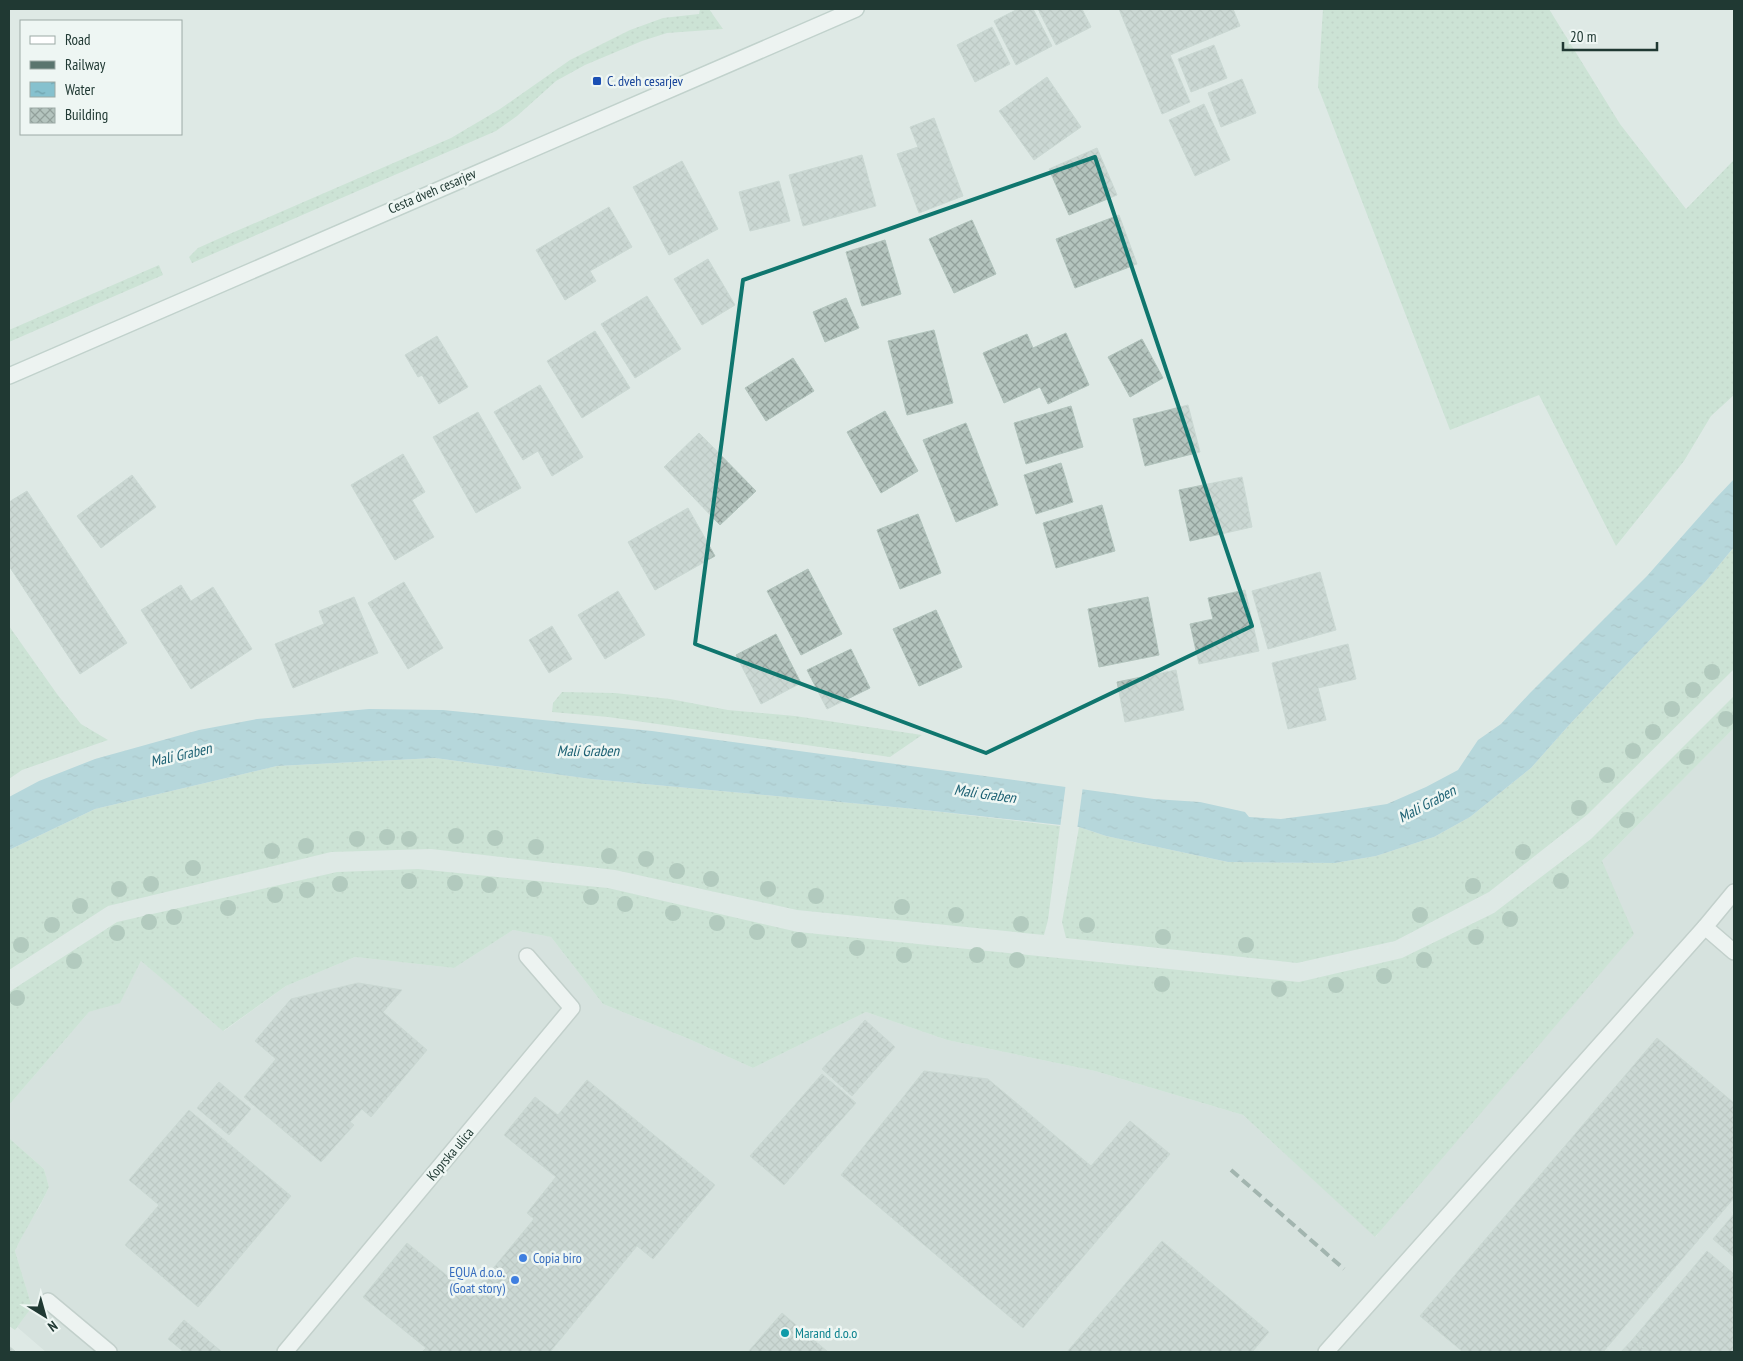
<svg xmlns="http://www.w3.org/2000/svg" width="1743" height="1361" font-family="'PT Sans Narrow',sans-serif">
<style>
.built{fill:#ccd9d4}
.grass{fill:url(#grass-dots)}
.water{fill:url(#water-ripples)}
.pier{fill:#dee9e5}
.building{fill:url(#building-cross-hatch);stroke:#b1c3bc}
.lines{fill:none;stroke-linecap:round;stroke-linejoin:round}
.lane-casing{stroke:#a1b1ac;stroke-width:18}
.street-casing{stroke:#a1b1ac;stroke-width:18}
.secondary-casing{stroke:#9eb5ad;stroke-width:18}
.lane{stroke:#fff;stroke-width:15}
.street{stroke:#fff;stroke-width:15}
.secondary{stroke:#fff;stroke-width:15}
.rail{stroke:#5a756e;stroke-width:4;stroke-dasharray:10 5;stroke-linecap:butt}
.tree{fill:#7ca58e}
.marked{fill:none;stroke:#0f766e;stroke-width:4;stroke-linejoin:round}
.transit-dot{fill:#1a4fb4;stroke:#eef6f3;stroke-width:2}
.shop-dot{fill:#3f7fe0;stroke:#eef6f3;stroke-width:2}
.culture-dot{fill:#0f9aa8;stroke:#eef6f3;stroke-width:2}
.labels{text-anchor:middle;stroke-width:5;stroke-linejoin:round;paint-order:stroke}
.transit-label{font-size:14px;fill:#164399;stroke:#eef6f3;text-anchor:start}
.street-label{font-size:14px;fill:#203933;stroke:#eef6f3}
.shop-label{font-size:14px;fill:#366cbe;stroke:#eef6f3;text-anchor:start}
.culture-label{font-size:14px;fill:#0d838f;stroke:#eef6f3;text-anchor:start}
.water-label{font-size:15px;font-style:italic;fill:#1c6173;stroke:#eef6f3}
</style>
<defs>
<pattern id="grass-dots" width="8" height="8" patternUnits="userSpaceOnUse" patternTransform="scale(1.25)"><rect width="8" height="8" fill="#b7dbc2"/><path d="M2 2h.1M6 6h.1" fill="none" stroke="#9dbda7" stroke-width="1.8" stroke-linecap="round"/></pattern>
<pattern id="water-ripples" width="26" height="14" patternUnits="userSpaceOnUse" patternTransform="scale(1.25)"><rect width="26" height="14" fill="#86c1ce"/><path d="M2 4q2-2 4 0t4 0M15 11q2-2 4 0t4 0" fill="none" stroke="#6d9ea8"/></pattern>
<pattern id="building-cross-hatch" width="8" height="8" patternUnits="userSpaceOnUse" patternTransform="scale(1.25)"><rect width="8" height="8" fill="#b4c4be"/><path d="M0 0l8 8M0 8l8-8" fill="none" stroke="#92a09b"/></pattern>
</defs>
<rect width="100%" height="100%" fill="#dee9e5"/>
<polygon class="built" points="1734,728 1734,1352 46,1352 17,1327 32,1307 15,1251 27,1226 40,1206 49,1187 44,1169 9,1138 9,1105 89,1012 120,1002 141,961 224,1031 286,986 355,957 454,968 513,930 551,937 603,1004 689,1039 753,1068 866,1012 947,1040 1095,1071 1243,1115 1376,1237 1602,861"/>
<g class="grass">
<polygon points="700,9 709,9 723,29 667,33 642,41 585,65 556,81 517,116 496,131 192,263 189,257 198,248 218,239 451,138 500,109 570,60 630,30 663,18 699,14"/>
<polygon points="1323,9 1549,9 1620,124 1686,209 1734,160 1734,395 1711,416 1684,461 1616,546 1539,395 1450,430 1318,87"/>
<polygon points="159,265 163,275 9,342 9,330"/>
<polygon points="1734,547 1734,669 1588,814 1489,892 1395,941 1297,963 1066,938 1062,922 1079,827 1106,836 1228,862 1335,863 1376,856 1434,837 1470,817 1531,768 1570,724 1706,581"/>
<polygon points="9,626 57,694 81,724 108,740 22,770 9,779"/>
<polygon points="562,692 615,693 670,699 728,710 795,716 922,735 890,757 608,717 552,712 553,703"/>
<polygon points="1734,696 1734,728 1602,861 1634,934 1375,1237 1243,1115 1095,1071 947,1040 866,1012 753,1068 689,1039 603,1004 551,937 513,930 454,968 355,957 286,986 223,1031 141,961 120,1003 89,1012 9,1105 9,992 117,922 337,872 418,869 608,888 798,932 1299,982 1402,958 1494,913 1591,839"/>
<polygon points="435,758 591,779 915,809 1060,826 1048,920 1044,935 797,910 615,870 431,849 331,852 108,906 9,970 9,850 95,809 277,766"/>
<path d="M9,1138L44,1169L49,1187C39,1209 25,1229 15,1251L32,1307L15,1330L9,1326Z"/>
</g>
<polygon class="water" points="1734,479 1734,547 1706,581 1570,724 1531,768 1470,817 1434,837 1376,856 1335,863 1228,862 1106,836 1079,827 915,809 591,779 435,758 277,766 95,809 9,850 9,797 39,781 95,759 199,730 257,719 369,709 443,710 652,731 1154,799 1200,802 1245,812 1249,817 1281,819 1342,811 1387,804 1426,787 1458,770 1478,740 1501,724 1530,693 1647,576 1716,498"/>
<polygon class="pier" points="1066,783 1083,786 1077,830 1060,828"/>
<g class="building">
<polygon points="1018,9 1033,9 1052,46 1016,65 994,21"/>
<polygon points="1038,9 1082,9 1091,27 1056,45"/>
<polygon points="1119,9 1162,9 1163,11 1168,9 1233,9 1240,26 1170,55 1190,102 1162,114"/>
<polygon points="992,27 1010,64 975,82 957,45"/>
<polygon points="1214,45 1227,78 1191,92 1178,59"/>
<polygon points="1047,77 1081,127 1034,160 999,111"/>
<polygon points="1242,79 1256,113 1221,127 1208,93"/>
<polygon points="1204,104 1230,160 1195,176 1169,120"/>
<polygon points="934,118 963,196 919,213 897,154 918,147 910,127"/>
<polygon points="1097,148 1117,195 1069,215 1049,169"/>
<polygon points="862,155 876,206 803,226 789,175"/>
<polygon points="682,161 718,229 669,255 633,187"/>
<polygon points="779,181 790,221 750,231 739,192"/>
<polygon points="609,207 632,247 590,271 596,281 565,300 536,250"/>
<polygon points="1119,215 1137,264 1075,288 1056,239"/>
<polygon points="972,220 996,274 954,293 929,239"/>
<polygon points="885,240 901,294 862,306 846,252"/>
<polygon points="708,259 735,305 702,325 674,279"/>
<polygon points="647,296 681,349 635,378 601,324"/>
<polygon points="846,298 859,328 825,342 813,312"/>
<polygon points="934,330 953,403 907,415 888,341"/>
<polygon points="595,331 630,388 582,418 547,361"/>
<polygon points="1066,333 1089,385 1048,404 1040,387 1004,403 983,353 1027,334 1033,348"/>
<polygon points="437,336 468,387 439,404 422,375 418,377 405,355"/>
<polygon points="1142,339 1163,378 1130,397 1108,357"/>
<polygon points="793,358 814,391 766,421 745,388"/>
<polygon points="540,385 583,457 552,476 538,451 523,460 494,412"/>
<polygon points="1188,405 1200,452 1145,466 1133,419"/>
<polygon points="1071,406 1083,447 1026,464 1014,423"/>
<polygon points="885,411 918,471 881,493 847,432"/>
<polygon points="478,412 521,488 476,513 433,437"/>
<polygon points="966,423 998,505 956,522 923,440"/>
<polygon points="699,433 756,491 720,525 664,467"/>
<polygon points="403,454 425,492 412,500 434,537 395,560 351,485"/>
<polygon points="1061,463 1073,502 1036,514 1024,475"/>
<polygon points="132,475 156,507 101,548 77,516"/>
<polygon points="1242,477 1252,527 1190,541 1179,490"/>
<polygon points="27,491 127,643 80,674 9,566 9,502"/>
<polygon points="1102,505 1115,551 1056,568 1043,523"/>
<polygon points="688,508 715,556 655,590 628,542"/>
<polygon points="918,514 941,573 900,589 877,530"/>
<polygon points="808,569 842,634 801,655 767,591"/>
<polygon points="1320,572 1336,630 1268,649 1252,591"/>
<polygon points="404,582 443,648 408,669 368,603"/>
<polygon points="181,585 191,601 213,587 252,649 191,689 141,610"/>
<polygon points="1245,590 1259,651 1199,664 1190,624 1213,619 1208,598"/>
<polygon points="618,591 645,635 605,659 578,615"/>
<polygon points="354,597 378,653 293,688 275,644 324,624 319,611"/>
<polygon points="1148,597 1159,655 1099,667 1088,609"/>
<polygon points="936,610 962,667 919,686 893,629"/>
<polygon points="552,626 572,659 549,673 529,640"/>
<polygon points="776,634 801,683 761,704 736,655"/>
<polygon points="1348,644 1356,679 1318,688 1326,720 1288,729 1272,663"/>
<polygon points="851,649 870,688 827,709 807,670"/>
<polygon points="1176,670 1184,710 1125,722 1117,682"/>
<polygon points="358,983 402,990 383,1012 427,1050 371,1117 362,1109 350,1122 354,1125 321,1162 244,1097 276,1059 255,1041 291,999"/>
<polygon points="865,1020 895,1047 852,1096 822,1069"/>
<polygon points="1657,1038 1734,1103 1734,1198 1603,1352 1463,1352 1420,1316"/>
<polygon points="924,1071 988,1079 1091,1166 1130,1121 1170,1154 1023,1328 841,1175"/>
<polygon points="822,1074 856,1103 784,1185 750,1156"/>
<polygon points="587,1080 715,1185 653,1259 637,1246 550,1352 422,1352 426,1348 363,1297 407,1243 471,1295 534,1219 527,1213 556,1177 504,1135 535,1097 558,1115"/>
<polygon points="219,1082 251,1109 229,1135 197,1108"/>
<polygon points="189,1110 291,1196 198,1307 125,1245 159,1205 129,1180"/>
<polygon points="1734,1214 1734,1257 1713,1239"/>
<polygon points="1162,1241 1269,1332 1252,1352 1067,1352"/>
<polygon points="1707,1251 1734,1274 1734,1352 1648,1352 1633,1339"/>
<polygon points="782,1313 828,1352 748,1352"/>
<polygon points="184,1320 222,1352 184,1352 168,1339"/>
<polygon points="1633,1339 1648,1352 1621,1352"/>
<polygon points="9,1346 16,1352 9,1352"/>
</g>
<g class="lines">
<g class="lane-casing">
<g id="lane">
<polyline points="1734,892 1705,927 1734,952"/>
<polyline points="48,1301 109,1352"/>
</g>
</g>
<g class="street-casing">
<g id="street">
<polyline points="285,1352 572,1008 527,956"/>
<polyline points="1326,1352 1705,927"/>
</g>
</g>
<g class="secondary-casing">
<polyline id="secondary" points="9,376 856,9"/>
</g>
<use href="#lane" class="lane"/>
<use href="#street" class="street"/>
<use href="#secondary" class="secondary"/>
<polyline class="rail" points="1231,1170 1344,1269"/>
</g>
<g class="tree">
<circle cx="1712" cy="672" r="8"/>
<circle cx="1693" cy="690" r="8"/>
<circle cx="1672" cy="709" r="8"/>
<circle cx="1726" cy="719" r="8"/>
<circle cx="1653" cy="732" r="8"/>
<circle cx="1633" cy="751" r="8"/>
<circle cx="1687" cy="757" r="8"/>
<circle cx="1607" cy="775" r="8"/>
<circle cx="1579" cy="808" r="8"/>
<circle cx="1627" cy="820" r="8"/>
<circle cx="456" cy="836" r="8"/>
<circle cx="387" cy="837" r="8"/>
<circle cx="495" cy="838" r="8"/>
<circle cx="357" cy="839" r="8"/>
<circle cx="409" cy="839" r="8"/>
<circle cx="306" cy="846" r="8"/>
<circle cx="536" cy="847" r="8"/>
<circle cx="272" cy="851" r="8"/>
<circle cx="1523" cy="852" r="8"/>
<circle cx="609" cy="856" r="8"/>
<circle cx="646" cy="859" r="8"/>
<circle cx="193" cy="868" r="8"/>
<circle cx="677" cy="871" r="8"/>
<circle cx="711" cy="879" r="8"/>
<circle cx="409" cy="881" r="8"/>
<circle cx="1561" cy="881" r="8"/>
<circle cx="455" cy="883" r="8"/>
<circle cx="151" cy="884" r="8"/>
<circle cx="340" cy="884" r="8"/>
<circle cx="489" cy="885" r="8"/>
<circle cx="1473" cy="886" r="8"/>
<circle cx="119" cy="889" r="8"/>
<circle cx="534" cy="889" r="8"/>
<circle cx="768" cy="889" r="8"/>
<circle cx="307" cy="890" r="8"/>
<circle cx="275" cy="895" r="8"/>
<circle cx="816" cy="896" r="8"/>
<circle cx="591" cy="897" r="8"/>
<circle cx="625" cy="904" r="8"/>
<circle cx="80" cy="906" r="8"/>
<circle cx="902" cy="907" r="8"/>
<circle cx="228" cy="908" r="8"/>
<circle cx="673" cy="913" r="8"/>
<circle cx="956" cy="915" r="8"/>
<circle cx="1420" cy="915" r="8"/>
<circle cx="174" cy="917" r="8"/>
<circle cx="1510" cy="919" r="8"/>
<circle cx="149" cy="922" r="8"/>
<circle cx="717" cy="923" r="8"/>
<circle cx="1021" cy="924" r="8"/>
<circle cx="52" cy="925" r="8"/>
<circle cx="1087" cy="925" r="8"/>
<circle cx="757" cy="932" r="8"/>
<circle cx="117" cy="933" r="8"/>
<circle cx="1163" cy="937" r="8"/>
<circle cx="1476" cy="937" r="8"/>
<circle cx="799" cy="940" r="8"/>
<circle cx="21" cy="945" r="8"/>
<circle cx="1246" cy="945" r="8"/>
<circle cx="857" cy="948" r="8"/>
<circle cx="904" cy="955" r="8"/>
<circle cx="977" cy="955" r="8"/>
<circle cx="1017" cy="960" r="8"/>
<circle cx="1424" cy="960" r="8"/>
<circle cx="74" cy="961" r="8"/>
<circle cx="1384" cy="976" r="8"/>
<circle cx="1162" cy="984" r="8"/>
<circle cx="1336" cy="985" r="8"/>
<circle cx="1279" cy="989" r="8"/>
<circle cx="17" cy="998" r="8"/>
</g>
<path d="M0 0H1743V1361H0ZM1095,157L1252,626L986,753L695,644L743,280Z" fill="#dee9e5" fill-opacity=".55" fill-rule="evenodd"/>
<path class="marked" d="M1095,157L1252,626L986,753L695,644L743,280Z"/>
<rect class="transit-dot" x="592" y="76" width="10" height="10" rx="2.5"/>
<g class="shop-dot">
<circle cx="523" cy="1258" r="5"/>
<circle cx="515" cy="1280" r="5"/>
</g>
<circle class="culture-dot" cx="785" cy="1333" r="5"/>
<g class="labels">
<g class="transit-label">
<text x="607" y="86">C. dveh cesarjev</text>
</g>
<g class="street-label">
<text transform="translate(432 191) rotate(-23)" y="5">Cesta dveh cesarjev</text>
<text transform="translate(450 1154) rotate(-50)" y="5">Koprska ulica</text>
</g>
<g class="shop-label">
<text x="533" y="1263">Copia biro</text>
<text x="505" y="1277" text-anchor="end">EQUA d.o.o.<tspan x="505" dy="16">(Goat story)</tspan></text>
</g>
<g class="culture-label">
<text x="795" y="1338">Marand d.o.o</text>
</g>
<g class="water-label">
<text x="588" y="756">Mali Graben</text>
<text transform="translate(181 755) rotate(-13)" y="5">Mali Graben</text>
<text transform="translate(985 794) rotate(8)" y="5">Mali Graben</text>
<text transform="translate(1427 804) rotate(-28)" y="5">Mali Graben</text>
</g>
</g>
<rect width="1743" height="1361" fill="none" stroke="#203933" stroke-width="20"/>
<rect x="20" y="20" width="162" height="115" fill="#eef6f3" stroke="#9caaa6"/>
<rect x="30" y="36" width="25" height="8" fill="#ffffff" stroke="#9caaa6"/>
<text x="65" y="45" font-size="15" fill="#203933">Road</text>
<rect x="30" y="61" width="25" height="8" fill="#5a756e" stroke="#9caaa6"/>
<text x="65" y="70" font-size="15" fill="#203933">Railway</text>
<rect x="30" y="82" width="25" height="15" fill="url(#water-ripples)" stroke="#9caaa6"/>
<text x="65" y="95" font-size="15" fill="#203933">Water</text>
<rect x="30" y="108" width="25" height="15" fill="url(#building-cross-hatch)" stroke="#9caaa6"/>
<text x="65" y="120" font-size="15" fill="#203933">Building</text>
<g transform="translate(45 1316) rotate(143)" stroke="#eef6f3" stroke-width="4" paint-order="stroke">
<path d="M0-4L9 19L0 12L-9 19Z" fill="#203933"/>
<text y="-8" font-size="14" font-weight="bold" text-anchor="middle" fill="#203933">N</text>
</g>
<path d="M1563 42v8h94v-8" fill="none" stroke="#203933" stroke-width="2.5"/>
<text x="1570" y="42" font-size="15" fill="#203933" stroke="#eef6f3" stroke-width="4" paint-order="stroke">20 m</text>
</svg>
